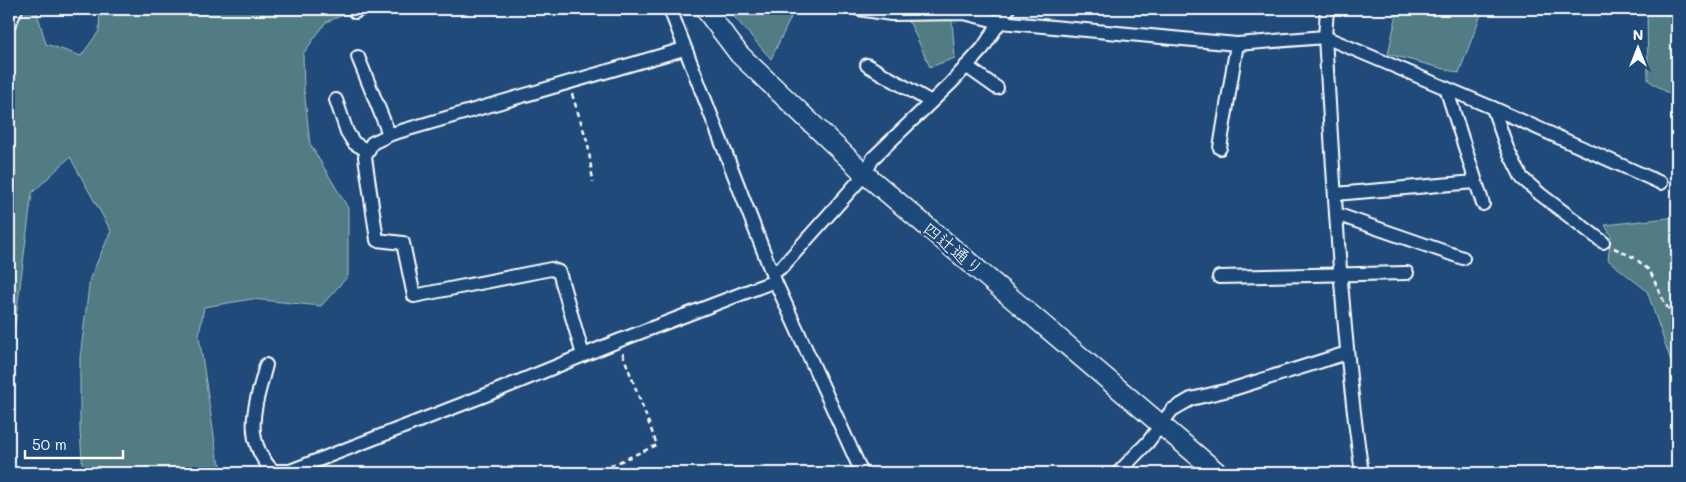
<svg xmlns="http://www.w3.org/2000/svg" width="1686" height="482" font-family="Mali,'Klee One',sans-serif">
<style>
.green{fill:#517c84;stroke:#a8bec2}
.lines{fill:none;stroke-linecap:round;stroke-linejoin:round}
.street-casing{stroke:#fff;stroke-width:16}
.secondary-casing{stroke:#fff;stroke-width:22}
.path{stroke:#fff;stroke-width:2.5;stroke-dasharray:5 4;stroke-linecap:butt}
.street{stroke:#1f4a7a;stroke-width:12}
.secondary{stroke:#1f4a7a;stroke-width:19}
.labels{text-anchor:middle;stroke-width:5;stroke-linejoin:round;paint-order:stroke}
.street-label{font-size:18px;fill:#fff;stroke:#1f4a7a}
</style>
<rect width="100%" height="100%" fill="#1f4a7a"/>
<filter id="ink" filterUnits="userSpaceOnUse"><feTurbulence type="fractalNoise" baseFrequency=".02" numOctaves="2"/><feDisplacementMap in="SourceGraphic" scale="10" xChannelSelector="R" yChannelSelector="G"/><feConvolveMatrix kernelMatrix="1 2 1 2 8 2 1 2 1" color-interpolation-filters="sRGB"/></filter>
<g filter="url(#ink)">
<g class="green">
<polygon points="9,9 36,9 46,44 81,56 99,31 100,9 358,9 326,22 303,54 304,89 310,144 348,208 348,276 321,306 252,299 204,307 199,336 217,456 225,473 83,473 80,431 80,358 90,278 111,231 70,157 32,193 15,325 9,337"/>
<polygon points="730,9 795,9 771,59 729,11"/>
<polygon points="879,9 951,9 955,58 930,67 910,23"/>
<polygon points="1398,9 1483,9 1459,73 1388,54"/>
<polygon points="1647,9 1677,9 1677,99 1648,80"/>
<polygon points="1677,217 1677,363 1672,364 1647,291 1608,260 1611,236 1605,225"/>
</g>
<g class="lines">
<g class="street-casing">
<g id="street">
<polyline points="670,9 775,281 862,473"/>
<polyline points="859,9 891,14 964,13 1000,22 1237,44 1325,37 1493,108 1507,148 1522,178 1540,194 1603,242"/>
<path d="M1327,9L1325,37C1334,183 1341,329 1362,473"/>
<polyline points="355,12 361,9"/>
<polyline points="9,24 16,9"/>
<polyline points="358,57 389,134"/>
<polyline points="867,65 931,102"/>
<polyline points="966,66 997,88"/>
<polyline points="1446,88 1483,204"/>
<polyline points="336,100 347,132 354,143 368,151"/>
<polyline points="1493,108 1661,183"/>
<polyline points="1220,148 1237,44"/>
<polyline points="1335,194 1475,182"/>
<polyline points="1336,214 1463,258"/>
<polyline points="772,274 783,266 865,174 873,158 951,83 983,48 1008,9"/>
<polyline points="1219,277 1407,273"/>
<polyline points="583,355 559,272 551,269 414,296 403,243 377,240 365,157 372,143 391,134 684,49"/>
<path d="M266,365C256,404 241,438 273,471H290L491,393L618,341L775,281"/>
<polyline points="1118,473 1148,442 1172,410 1191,399 1233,389 1347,353"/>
</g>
</g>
<g class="secondary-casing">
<polyline id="secondary" points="705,9 739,54 865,174 1218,473"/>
</g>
<g class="path">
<polyline points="572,94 588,144 593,182"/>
<polyline points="1614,248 1635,258 1650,271 1665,304 1675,317 1677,318"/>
<polyline points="594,473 657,445 622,352"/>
</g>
<use href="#street" class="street"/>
<use href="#secondary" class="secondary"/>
</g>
</g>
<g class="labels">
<g class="street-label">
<text transform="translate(953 249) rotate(40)" y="6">四辻通り</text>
</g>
</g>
<rect width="1686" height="482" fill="none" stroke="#1f4a7a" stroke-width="30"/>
<rect x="15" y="15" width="1656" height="452" fill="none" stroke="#fff" stroke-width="2" filter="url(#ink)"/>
<g transform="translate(1638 48)" stroke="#1f4a7a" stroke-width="4" paint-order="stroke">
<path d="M0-4L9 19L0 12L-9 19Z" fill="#ffffff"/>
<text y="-8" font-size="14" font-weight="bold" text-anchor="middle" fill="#ffffff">N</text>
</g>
<path d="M25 450v8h98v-8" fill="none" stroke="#ffffff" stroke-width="2.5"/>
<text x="32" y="450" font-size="15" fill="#ffffff" stroke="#1f4a7a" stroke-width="4" paint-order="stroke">50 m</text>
</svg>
